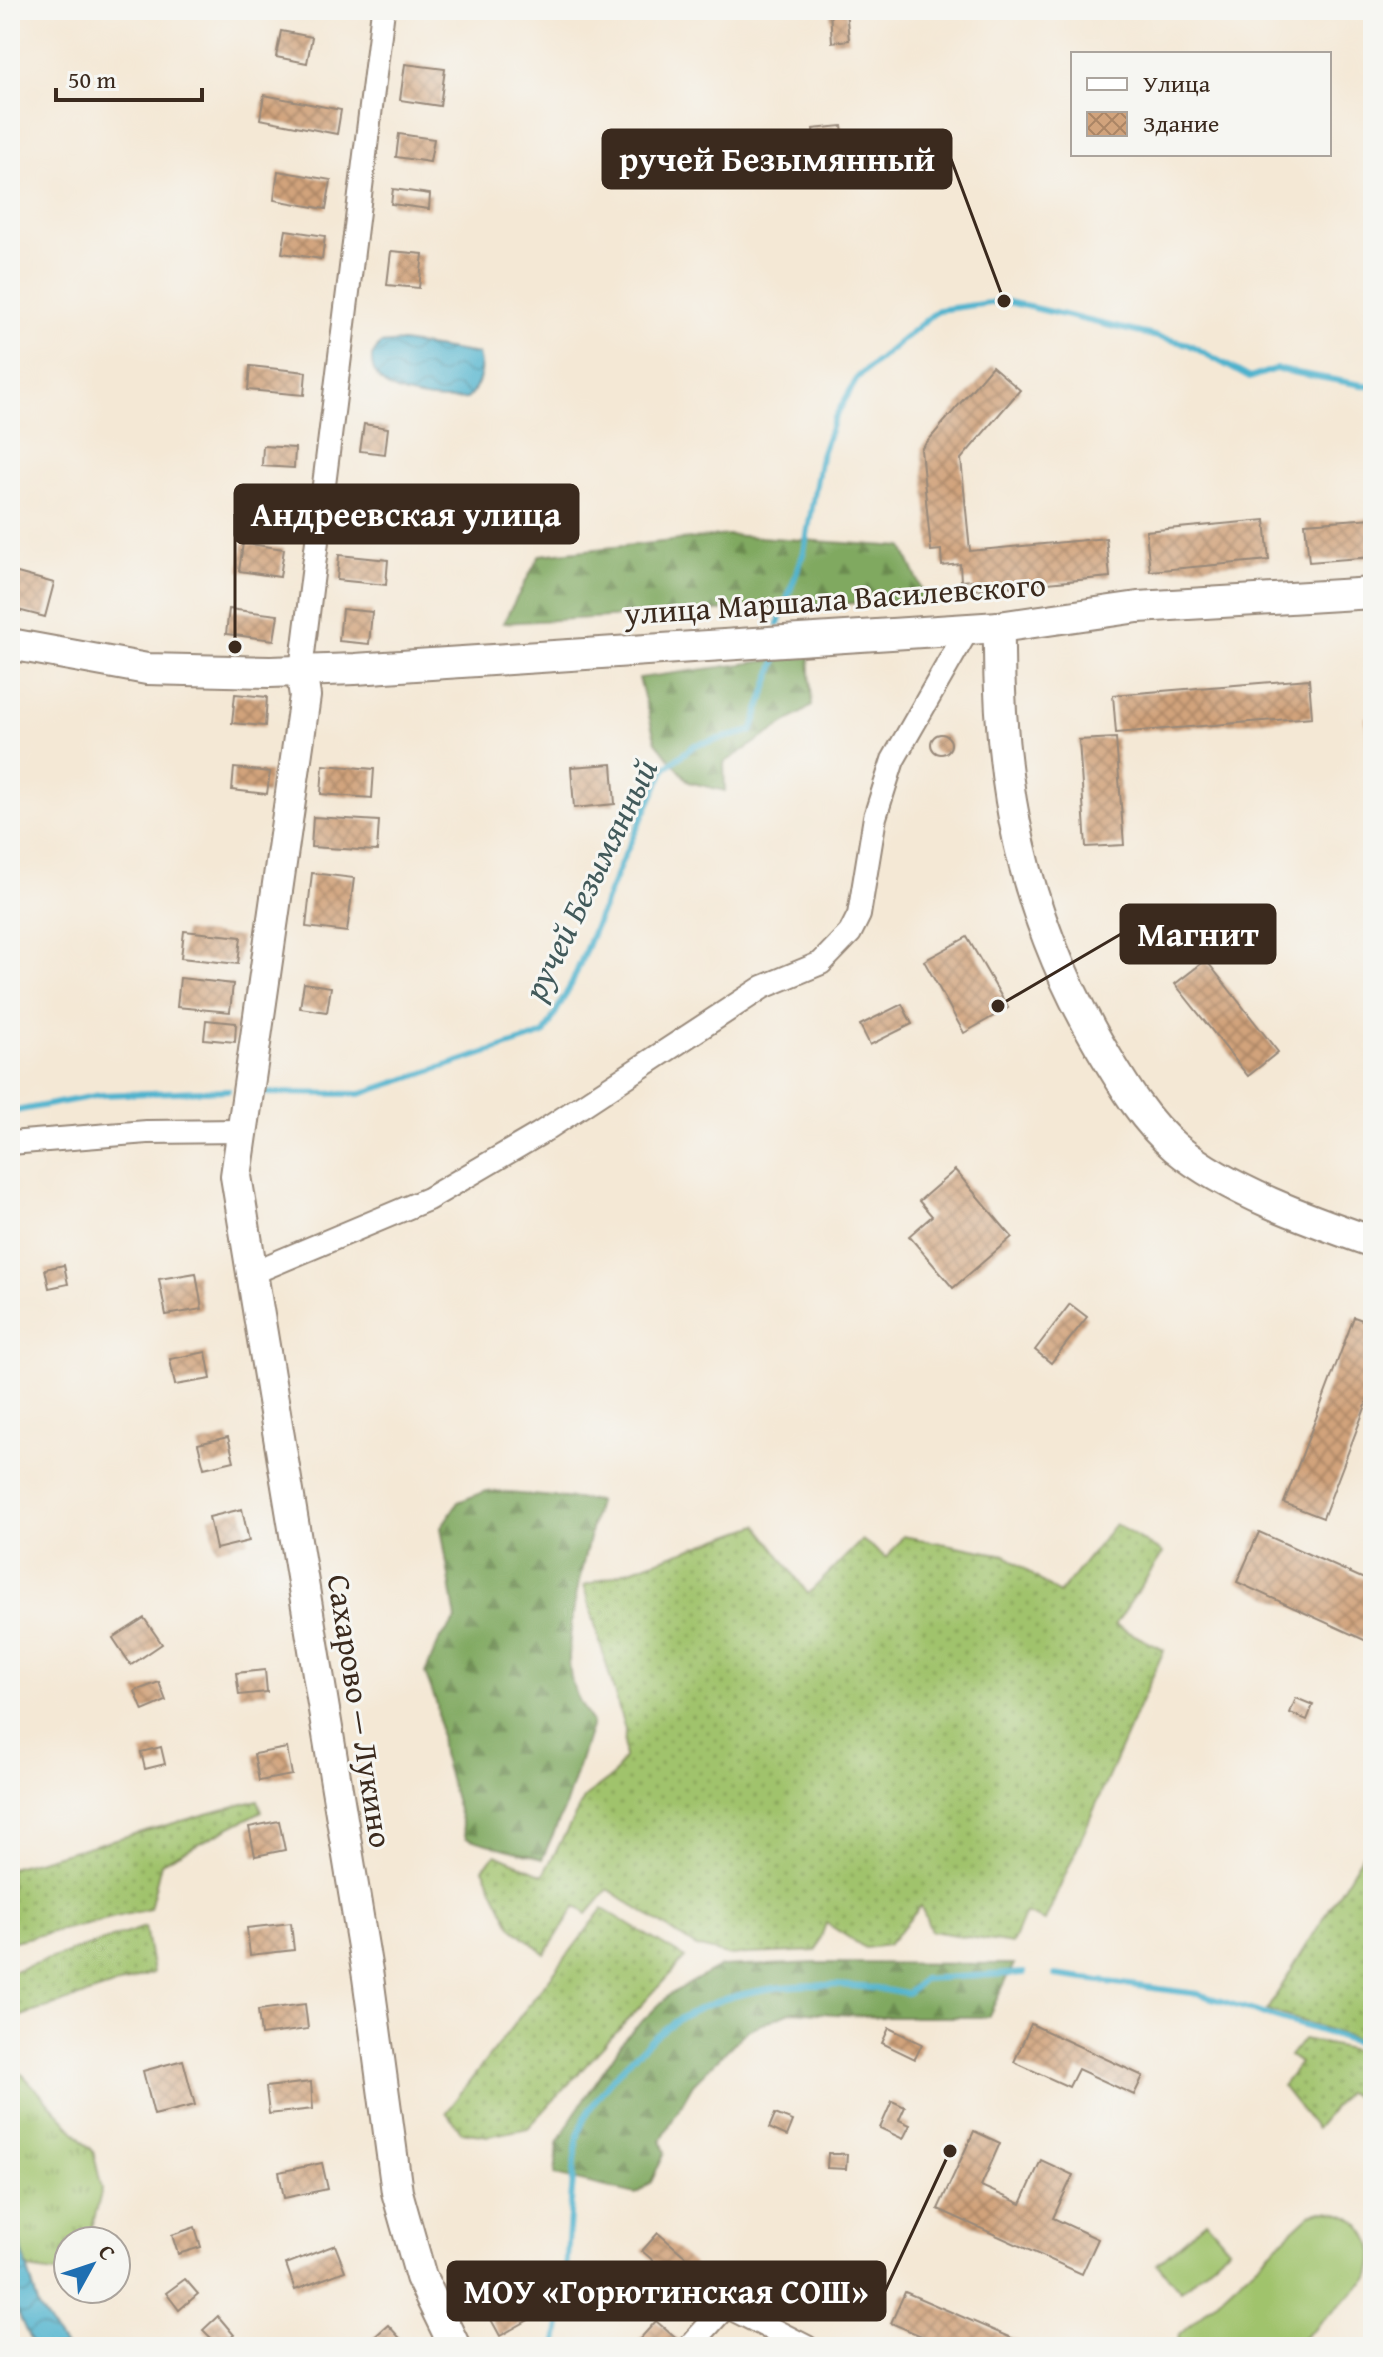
<svg xmlns="http://www.w3.org/2000/svg" width="1383" height="2357" font-family="'Gentium Book Plus',serif">
<style>
.grass{fill:url(#grass-tufts);stroke:#6e7645;stroke-width:2}
.forest{fill:url(#forest-firs);stroke:#5e6a3f;stroke-width:2}
.garden{fill:url(#garden-dots);stroke:#6e7645;stroke-width:2}
.pitch{fill:#a0c36c;stroke:#6e7645;stroke-width:2}
.water{fill:url(#water-waves);stroke:#446e76;stroke-width:2}
.lines{fill:none;stroke-linecap:round;stroke-linejoin:round}
.stream{stroke:#4eb2cd;stroke-width:6}
.building{fill:url(#building-cross-hatch)}
.street-casing{stroke:#98897a;stroke-width:26}
.secondary-casing{stroke:#98897a;stroke-width:34}
.street{stroke:#fff;stroke-width:22}
.secondary{stroke:#fff;stroke-width:30}
.labels{text-anchor:middle;stroke-width:6;stroke-linejoin:round;paint-order:stroke}
.street-label{font-size:32px;fill:#3b2a1e;stroke:#f6f6f2}
.water-label{font-size:34px;font-style:italic;fill:#425a5b;stroke:#f6f6f2}
.leader{fill:none;stroke:#3b2a1e;stroke-width:3}
.callout-dot{fill:#3b2a1e;stroke:#f6f6f2;stroke-width:3}
.callout{fill:#3b2a1e;stroke:#3b2a1e;stroke-width:3}
.callout-label{font-size:34px;text-anchor:middle;font-weight:bold;fill:#fff}
</style>
<defs>
<pattern id="grass-tufts" width="24" height="20" patternUnits="userSpaceOnUse" patternTransform="scale(2)"><rect width="24" height="20" fill="#a0c36c"/><path d="M3 7l-1-3M5 7V3M7 7l1-3M15 17l-1-3M17 17v-4M19 17l1-3" fill="none" stroke="#849f58"/></pattern>
<pattern id="forest-firs" width="22" height="20" patternUnits="userSpaceOnUse" patternTransform="scale(2)"><rect width="22" height="20" fill="#80a960"/><path d="M5 1l3.5 6h-7zM16 11l3.5 6h-7z" fill="#6a8a4f"/></pattern>
<pattern id="garden-dots" width="8" height="8" patternUnits="userSpaceOnUse" patternTransform="scale(2)"><rect width="8" height="8" fill="#a0c36c"/><path d="M2 2h.1M6 6h.1" fill="none" stroke="#849f58" stroke-width="1.8" stroke-linecap="round"/></pattern>
<pattern id="water-waves" width="16" height="10" patternUnits="userSpaceOnUse" patternTransform="scale(2)"><rect width="16" height="10" fill="#4eb2cd"/><path d="M0 5q4-4 8 0t8 0" fill="none" stroke="#4291a6"/></pattern>
<pattern id="building-cross-hatch" width="8" height="8" patternUnits="userSpaceOnUse" patternTransform="scale(2)"><rect width="8" height="8" fill="#d1a37c"/><path d="M0 0l8 8M0 8l8-8" fill="none" stroke="#ab8565"/></pattern>
</defs>
<rect width="100%" height="100%" fill="#f6f6f2"/>
<filter id="ink" filterUnits="userSpaceOnUse"><feTurbulence type="fractalNoise" baseFrequency=".0125" numOctaves="2"/><feDisplacementMap in="SourceGraphic" scale="16" xChannelSelector="R" yChannelSelector="G"/><feConvolveMatrix kernelMatrix="1 2 1 2 8 2 1 2 1" color-interpolation-filters="sRGB"/></filter>
<filter id="wash" filterUnits="userSpaceOnUse"><feTurbulence type="fractalNoise" baseFrequency=".006" numOctaves="4" result="noise"/><feDisplacementMap in="SourceGraphic" scale="32" xChannelSelector="R" yChannelSelector="G"/><feGaussianBlur stdDeviation="1.8" result="paint"/><feColorMatrix in="noise" values="0 0 0 0 0 0 0 0 0 0 0 0 0 0 0 0 0 1.4 0 .05"/><feComposite in="paint" operator="in"/></filter>
<g filter="url(#wash)">
<rect width="100%" height="100%" fill="#f4e8d5"/>
<polygon class="grass" points="10,2065 24,2076 93,2151 102,2189 92,2227 94,2241 68,2241 68,2270 55,2273 28,2269 10,2220"/>
<g class="forest">
<polygon points="728,535 903,547 926,599 503,623 540,555"/>
<polygon points="809,655 812,706 724,763 725,791 689,782 656,742 639,678"/>
<path d="M486,1491L598,1501C588,1543 564,1631 570,1672C572,1691 583,1707 592,1723L564,1810L542,1859L466,1838L442,1754L437,1705L425,1673L439,1641L456,1620L441,1527L458,1502Z"/>
<polygon points="817,1963 1014,1964 988,2017 878,2017 793,2011 747,2030 693,2084 661,2140 665,2153 651,2182 636,2194 555,2175 558,2143 573,2116 626,2037 669,1995 719,1967"/>
</g>
<g class="garden">
<polygon points="1115,1524 1163,1553 1115,1625 1164,1650 1045,1921 1025,1913 1012,1944 931,1931 921,1906 888,1945 865,1948 826,1923 816,1951 728,1955 696,1947 608,1889 587,1914 576,1906 545,1954 512,1927 483,1868 496,1854 543,1875 585,1797 613,1776 624,1758 625,1730 584,1586 758,1525 808,1594 862,1540 887,1558 903,1536 1005,1555 1059,1594"/>
<polygon points="258,1800 262,1811 161,1863 150,1909 10,1942 10,1868"/>
<polygon points="1373,1838 1373,2044 1267,2010"/>
<polygon points="603,1909 685,1958 528,2128 488,2136 462,2132 446,2112"/>
<polygon points="145,1927 153,1973 15,2018 10,2007 10,1972"/>
<polygon points="1303,2039 1373,2054 1373,2104 1346,2092 1316,2129 1282,2086 1300,2063 1290,2056"/>
</g>
<g class="pitch">
<path d="M1322,2211C1360,2211 1383,2242 1369,2278L1293,2347H1176L1179,2335L1311,2214Z"/>
<polygon points="1206,2221 1229,2248 1181,2291 1157,2264"/>
</g>
<g class="water">
<path d="M402,342L478,354C483,373 481,384 467,399C437,402 368,398 372,356L380,344Z"/>
<polygon points="10,2220 14,2222 39,2308 65,2347 33,2347 10,2295"/>
</g>
<g class="lines">
<g class="stream">
<polyline points="778,624 804,552 821,456 834,419 858,377 938,310 1004,301 1188,344 1250,378 1275,369 1373,387"/>
<polyline points="261,1093 360,1094 544,1034 572,983 624,856 666,767 695,745 752,731 778,655"/>
<polyline points="10,1112 100,1095 228,1090"/>
<polyline points="1055,1975 1198,1994 1373,2047"/>
<path d="M556,2347C568,2289 567,2230 574,2171C576,2158 575,2142 580,2129C588,2106 609,2082 625,2065C645,2045 666,2024 692,2012C756,1981 838,1979 907,1994L923,1979L1024,1973"/>
</g>
</g>
<g id="blocks">
<g class="building">
<polygon points="830,10 846,10 849,40 832,42"/>
<polygon points="281,31 312,37 307,63 276,57"/>
<polygon points="405,64 445,69 440,106 400,100"/>
<polygon points="264,95 341,110 337,134 260,119"/>
<polygon points="842,126 846,158 816,161 813,129"/>
<polygon points="399,134 434,139 430,162 396,157"/>
<polygon points="278,171 331,180 326,209 274,200"/>
<polygon points="393,189 430,194 429,209 391,204"/>
<polygon points="286,230 325,236 322,259 282,253"/>
<polygon points="391,251 423,254 419,288 387,285"/>
<polygon points="250,366 306,372 304,395 248,390"/>
<polygon points="992,366 1020,390 961,459 970,551 1106,538 1110,577 973,590 973,580 961,581 960,564 942,566 941,550 931,551 921,449"/>
<polygon points="364,424 388,428 385,454 360,451"/>
<polygon points="263,446 295,448 294,468 262,466"/>
<polygon points="1373,518 1373,557 1309,562 1305,523"/>
<polygon points="1265,520 1269,560 1150,571 1146,531"/>
<polygon points="243,543 284,549 280,577 239,571"/>
<polygon points="339,555 388,560 386,585 337,580"/>
<polygon points="10,571 54,583 45,617 10,608"/>
<polygon points="229,609 278,615 274,640 226,634"/>
<polygon points="342,609 372,612 369,644 339,641"/>
<polygon points="1309,679 1312,717 1116,733 1113,695"/>
<polygon points="235,694 267,697 265,726 232,723"/>
<polygon points="1365,717 1373,717 1373,751 1368,752"/>
<circle cx="941" cy="744" r="10"/>
<polygon points="1116,738 1124,845 1086,847 1079,740"/>
<polygon points="612,764 615,804 574,808 571,767"/>
<polygon points="323,765 374,769 372,798 321,794"/>
<polygon points="234,768 270,772 267,794 232,790"/>
<polygon points="313,817 379,821 377,851 311,847"/>
<polygon points="312,873 354,878 347,932 306,927"/>
<polygon points="184,931 241,937 238,964 181,958"/>
<polygon points="967,937 1008,1008 964,1033 924,961"/>
<polygon points="1206,960 1278,1052 1248,1076 1175,984"/>
<polygon points="180,978 233,984 230,1012 177,1007"/>
<polygon points="304,983 331,987 327,1012 300,1008"/>
<polygon points="902,1004 912,1024 870,1045 860,1025"/>
<polygon points="206,1020 236,1023 235,1042 204,1039"/>
<polygon points="955,1170 1012,1237 953,1288 909,1236 932,1216 919,1201"/>
<polygon points="64,1265 68,1284 49,1288 45,1269"/>
<polygon points="196,1273 202,1309 166,1315 159,1279"/>
<polygon points="1070,1304 1087,1317 1051,1363 1035,1350"/>
<polygon points="1354,1317 1373,1324 1373,1387 1323,1518 1284,1503"/>
<polygon points="206,1352 211,1379 175,1385 170,1359"/>
<polygon points="228,1437 234,1461 204,1468 198,1444"/>
<polygon points="242,1509 249,1541 216,1549 209,1517"/>
<polygon points="1259,1532 1373,1583 1373,1644 1237,1582"/>
<polygon points="144,1618 162,1644 131,1665 113,1638"/>
<polygon points="265,1670 267,1692 239,1695 236,1673"/>
<polygon points="159,1682 166,1701 143,1711 135,1691"/>
<polygon points="1296,1698 1313,1705 1307,1720 1290,1713"/>
<polygon points="161,1747 165,1764 145,1769 141,1752"/>
<polygon points="287,1748 292,1775 259,1781 254,1754"/>
<polygon points="279,1821 285,1850 255,1856 249,1827"/>
<polygon points="291,1923 294,1950 250,1955 247,1928"/>
<polygon points="305,2004 308,2029 261,2035 258,2010"/>
<polygon points="1031,2024 1143,2076 1134,2095 1078,2069 1069,2087 1014,2062"/>
<polygon points="889,2028 922,2044 915,2059 882,2043"/>
<polygon points="183,2060 195,2105 154,2115 143,2071"/>
<polygon points="311,2082 313,2109 269,2114 266,2087"/>
<polygon points="892,2101 905,2107 899,2120 910,2125 903,2139 880,2128"/>
<polygon points="775,2114 793,2121 787,2136 769,2128"/>
<polygon points="974,2131 1000,2143 981,2186 1021,2204 1041,2160 1073,2175 1053,2218 1098,2239 1082,2274 938,2209"/>
<polygon points="828,2153 847,2154 846,2169 827,2168"/>
<polygon points="322,2163 328,2189 284,2198 279,2172"/>
<polygon points="195,2227 201,2247 178,2254 172,2235"/>
<polygon points="658,2233 694,2264 678,2282 642,2251"/>
<polygon points="335,2245 345,2271 295,2290 286,2264"/>
<polygon points="185,2279 198,2294 179,2310 166,2293"/>
<polygon points="512,2287 530,2319 500,2336 482,2303"/>
<polygon points="905,2292 1032,2347 947,2347 891,2323"/>
<polygon points="218,2316 234,2335 220,2347 203,2330"/>
<polygon points="656,2321 681,2343 677,2347 644,2347 638,2341"/>
<polygon points="388,2325 408,2347 363,2347"/>
</g>
</g>
</g>
<g filter="url(#ink)">
<use href="#blocks" fill-opacity="0" stroke="#98897a" stroke-width="2"/>
<g class="lines">
<g class="street-casing">
<g id="street">
<polyline points="301,670 383,10"/>
<polyline points="10,1143 147,1132 241,1131"/>
<polyline points="252,1273 428,1199 539,1134 763,987 821,963 850,933 859,915 875,817 893,760 968,629"/>
<polyline points="689,2347 726,2306 807,2347"/>
</g>
</g>
<g class="secondary-casing">
<g id="secondary">
<path d="M999,627C997,781 1022,913 1100,1046C1122,1083 1144,1121 1176,1148C1228,1191 1310,1220 1373,1242"/>
<polyline points="10,644 147,669 270,672 355,669 999,627 1138,607 1373,593"/>
<polyline points="301,670 305,696 236,1176 368,1977 397,2192 421,2277 455,2347"/>
</g>
</g>
<use href="#street" class="street"/>
<use href="#secondary" class="secondary"/>
</g>
</g>
<g class="labels">
<g class="street-label">
<text transform="translate(835 599) rotate(-4)" y="11">улица Маршала Василевского</text>
<text transform="translate(360 1711) rotate(81)" y="11">Сахарово — Лукино</text>
</g>
<g class="water-label">
<text transform="translate(590 879) rotate(-64)" y="12">ручей Безымянный</text>
</g>
</g>
<path class="leader" d="M1004 301L951 159M235 647L235 514M998 1006L1121 934M950 2151L885 2291"/>
<g class="callout-dot">
<circle cx="1004" cy="301" r="8"/>
<circle cx="235" cy="647" r="8"/>
<circle cx="998" cy="1006" r="8"/>
<circle cx="950" cy="2151" r="8"/>
</g>
<g class="callout">
<rect x="603" y="130" width="348" height="58" rx="8"/>
<rect x="235" y="485" width="343" height="58" rx="8"/>
<rect x="1121" y="905" width="154" height="58" rx="8"/>
<rect x="448" y="2262" width="437" height="58" rx="8"/>
</g>
<g class="callout-label">
<text x="777" y="171">ручей Безымянный</text>
<text x="406" y="526">Андреевская улица</text>
<text x="1198" y="946">Магнит</text>
<text x="666" y="2303">МОУ «Горютинская СОШ»</text>
</g>
<rect width="1383" height="2357" fill="none" stroke="#f6f6f2" stroke-width="40"/>
<rect x="1071" y="52" width="260" height="104" fill="#f6f6f2" stroke="#aba49d" stroke-width="2"/>
<rect x="1087" y="78" width="40" height="12" fill="#ffffff" stroke="#aba49d" stroke-width="2"/>
<text x="1143" y="92" font-size="24" fill="#3b2a1e">Улица</text>
<rect x="1087" y="112" width="40" height="24" fill="url(#building-cross-hatch)" stroke="#aba49d" stroke-width="2"/>
<text x="1143" y="132" font-size="24" fill="#3b2a1e">Здание</text>
<g transform="translate(92 2265) rotate(50)"><circle r="38" fill="#f6f6f2" stroke="#aba49d" stroke-width="2"/>
<path d="M0-6L14 30L0 20L-14 30Z" fill="#1f6fb2"/>
<text y="-12" font-size="22" font-weight="bold" text-anchor="middle" fill="#3b2a1e">С</text>
</g>
<path d="M56 88v12h146v-12" fill="none" stroke="#3b2a1e" stroke-width="4"/>
<text x="68" y="88" font-size="24" fill="#3b2a1e" stroke="#f6f6f2" stroke-width="6" paint-order="stroke">50 m</text>
</svg>
